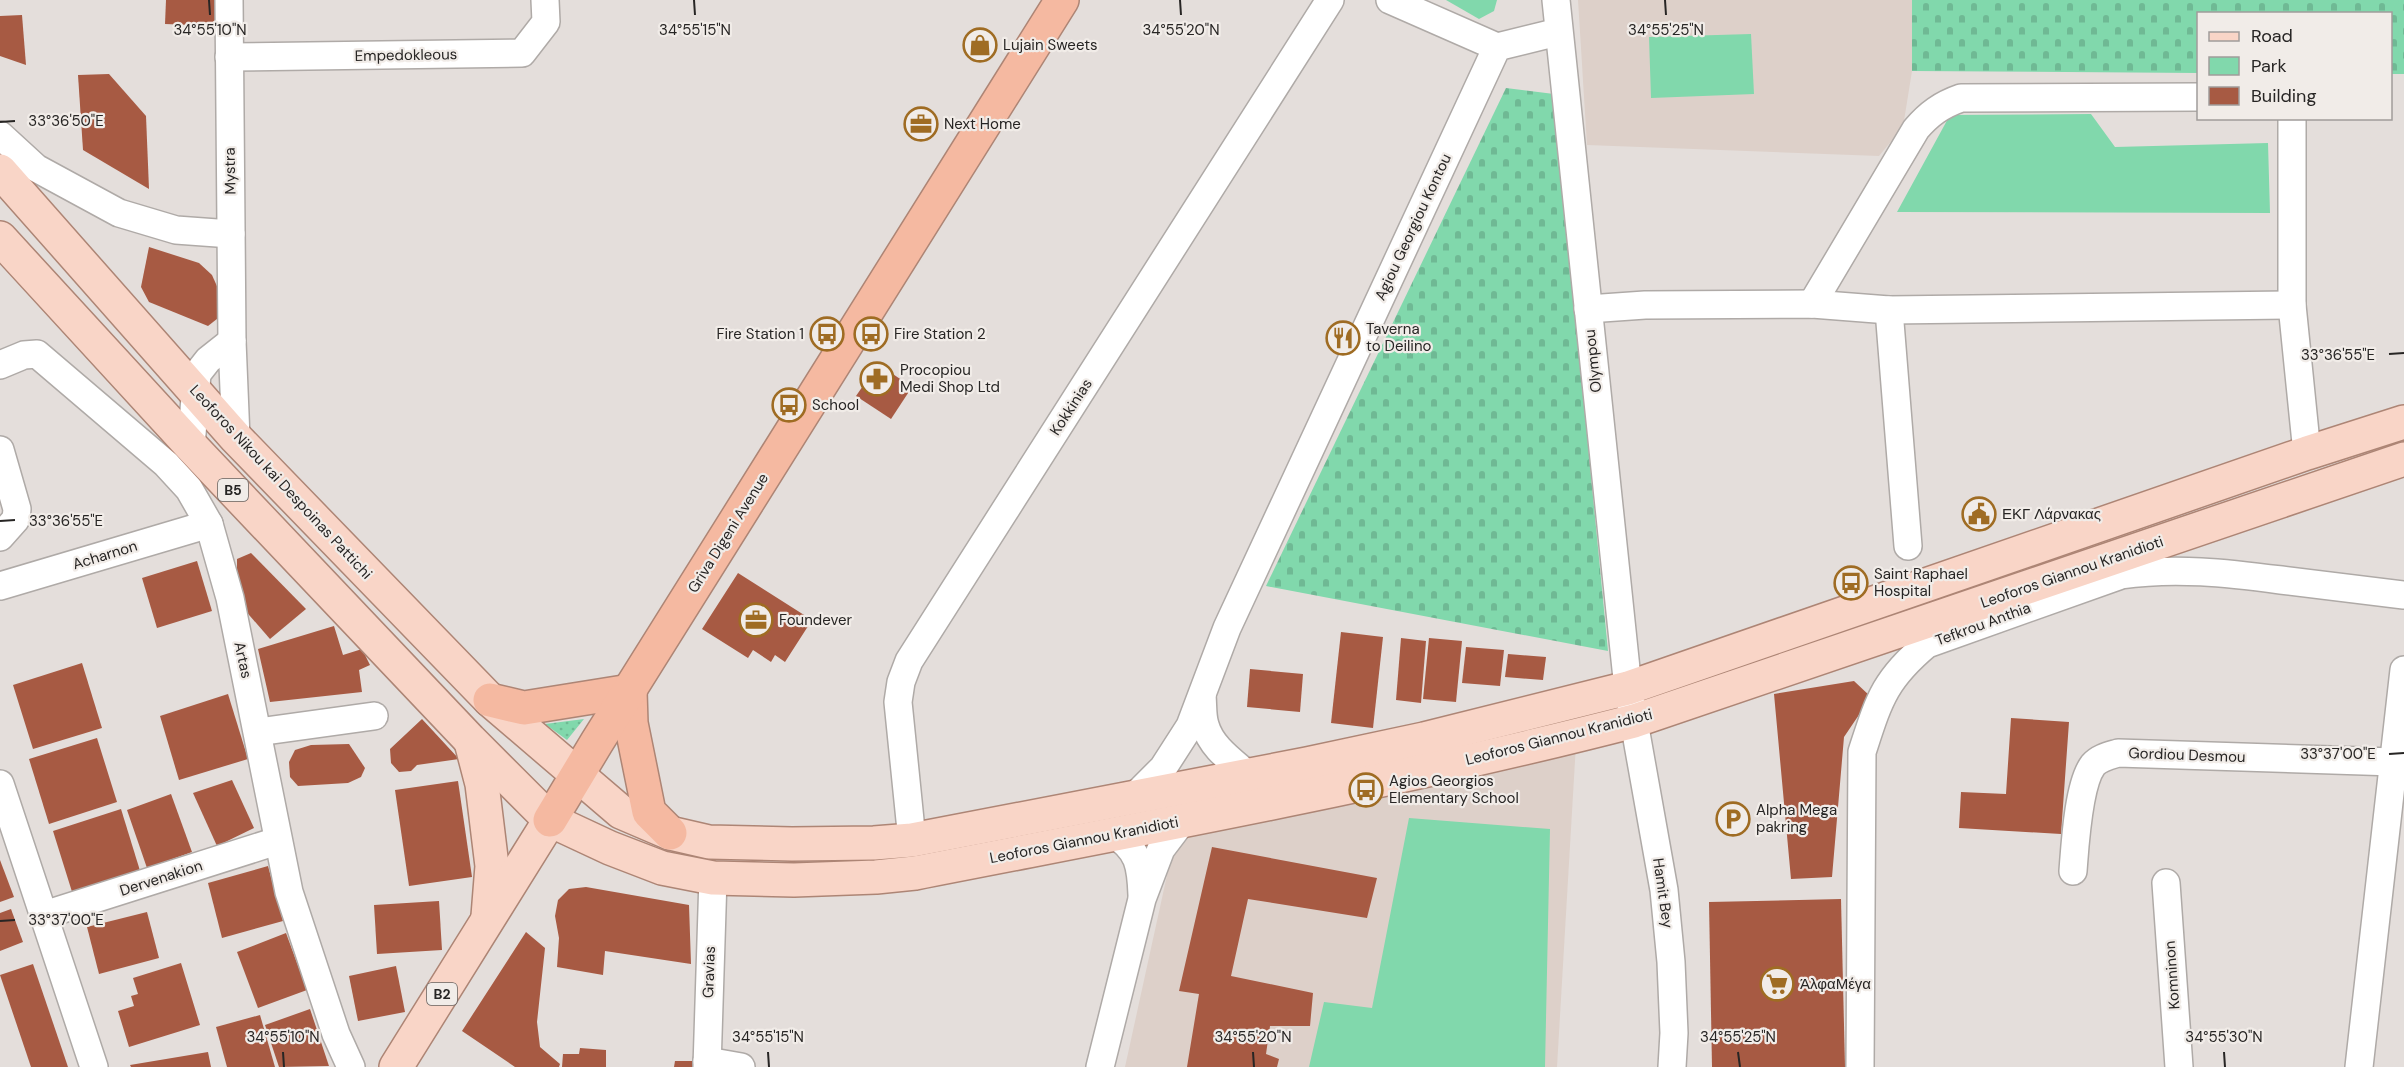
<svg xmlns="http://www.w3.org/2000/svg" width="2404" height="1067" font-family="'DM Sans',sans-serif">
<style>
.built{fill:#ddd0c9}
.grass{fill:url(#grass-dots)}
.cemetery{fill:url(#cemetery-stones)}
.green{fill:#81d8ac}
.building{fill:#a75a43}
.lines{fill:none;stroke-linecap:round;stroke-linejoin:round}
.minor-casing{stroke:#afaaa7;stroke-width:30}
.major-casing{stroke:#ad8575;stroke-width:36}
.highway-casing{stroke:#ad8575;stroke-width:36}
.minor{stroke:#fff;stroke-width:27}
.major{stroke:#f9d5c7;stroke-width:33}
.highway{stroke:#f5b9a1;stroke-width:33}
.ticks{fill:none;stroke:#272524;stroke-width:2}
.labels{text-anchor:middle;stroke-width:4.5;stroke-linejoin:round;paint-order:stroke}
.shield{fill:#f1ece8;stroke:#64615f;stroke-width:1.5}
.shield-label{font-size:14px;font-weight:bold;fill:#272524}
.poi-label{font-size:15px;fill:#272524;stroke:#f1ece8;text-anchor:start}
.street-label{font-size:15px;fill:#272524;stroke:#f1ece8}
.ticks-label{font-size:15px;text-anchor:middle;fill:#272524;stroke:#f1ece8;stroke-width:4.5;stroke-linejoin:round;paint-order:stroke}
</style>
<defs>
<pattern id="grass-dots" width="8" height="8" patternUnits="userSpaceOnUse" patternTransform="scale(1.5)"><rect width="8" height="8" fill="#81d8ac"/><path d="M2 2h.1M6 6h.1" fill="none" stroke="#6fb994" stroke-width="1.8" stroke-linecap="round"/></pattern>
<pattern id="cemetery-stones" width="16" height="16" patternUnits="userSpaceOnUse" patternTransform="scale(1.5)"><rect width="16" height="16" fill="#81d8ac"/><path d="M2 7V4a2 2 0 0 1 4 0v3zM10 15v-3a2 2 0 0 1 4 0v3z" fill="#6fb994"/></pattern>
</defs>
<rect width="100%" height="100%" fill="#e4dedb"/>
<g class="built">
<polygon points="1578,0 1912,0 1912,71 1903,127 1879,156 1587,145"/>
<polygon points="1576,744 1557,1067 1125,1067 1171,857 1195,828"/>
</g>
<polygon class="grass" points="584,719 567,740 545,724"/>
<g class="cemetery">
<polygon points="1912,0 2404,0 2404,74 2391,74 2390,14 2198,14 2198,73 1912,71"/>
<polygon points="1506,88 1554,94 1608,651 1266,586"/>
</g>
<g class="green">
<polygon points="1446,0 1497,0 1494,11 1479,19"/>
<polygon points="1751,34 1754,94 1651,98 1649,37"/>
<polygon points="2091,114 2115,147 2268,143 2270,213 1897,212 1950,115"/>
<polygon points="1409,818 1550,829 1545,1067 1309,1067 1324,1002 1372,1008"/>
</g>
<g class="building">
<polygon points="166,0 220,0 219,26 165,24"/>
<polygon points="22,15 26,65 0,56 0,16"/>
<polygon points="109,74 146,116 149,189 83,150 78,75"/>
<polygon points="149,247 199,263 212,275 220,293 222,315 208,326 149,302 141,287"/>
<polygon points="878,364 912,387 891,419 856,396"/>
<polygon points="251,553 306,609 270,639 237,601 237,559"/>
<polygon points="197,561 212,611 157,628 142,578"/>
<polygon points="738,573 812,620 785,662 775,655 771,662 753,650 748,658 702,629"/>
<polygon points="334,626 343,655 362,649 370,665 359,670 362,692 270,702 258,649"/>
<polygon points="1341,632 1383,637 1373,728 1331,723"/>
<polygon points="1401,638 1426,641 1421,703 1396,700"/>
<polygon points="1429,638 1462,641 1456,702 1423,699"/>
<polygon points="1466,647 1504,650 1500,686 1462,683"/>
<polygon points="1508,654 1546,657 1543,680 1505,677"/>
<polygon points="82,663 102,728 33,749 13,685"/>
<polygon points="1250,669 1303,674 1300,712 1247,707"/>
<polygon points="1854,681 1871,697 1844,737 1832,877 1791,879 1774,694"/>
<polygon points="228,694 248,759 179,780 160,716"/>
<polygon points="2011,718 2069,722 2061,834 1959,828 1961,792 2006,794"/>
<polygon points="422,719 459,759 417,765 411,771 399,772 391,763 390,749"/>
<polygon points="97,738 117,802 49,824 29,759"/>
<polygon points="349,744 365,768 361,777 348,783 298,786 290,777 289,762 295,750 311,745"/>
<polygon points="232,780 254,828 217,846 193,793"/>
<polygon points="458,781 472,877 409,886 395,790"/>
<polygon points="171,794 192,852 147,868 127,810"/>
<polygon points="121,809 141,874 73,895 53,831"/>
<polygon points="1212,847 1377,878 1367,918 1248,899 1231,976 1313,993 1310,1026 1270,1026 1266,1054 1279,1059 1277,1067 1187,1067 1199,994 1179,991"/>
<polygon points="0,860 14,897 0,902"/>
<polygon points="268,866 283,921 222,938 208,883"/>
<polygon points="586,887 689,905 691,964 605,951 603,975 557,967 559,938 555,916 558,900 569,889"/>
<polygon points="1841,899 1845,1067 1712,1067 1709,902"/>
<polygon points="439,901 442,950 377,954 374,905"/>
<polygon points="11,909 23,942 0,951 0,913"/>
<polygon points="147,912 159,958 99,974 87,927"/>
<polygon points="526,932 545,948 537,1022 540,1047 560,1064 559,1067 515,1067 462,1031"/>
<polygon points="286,933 307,990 258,1008 237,952"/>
<polygon points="181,963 200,1025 129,1047 118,1011 134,1006 131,996 138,994 133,978"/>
<polygon points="33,964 68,1067 31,1067 0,975"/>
<polygon points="396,966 405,1012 358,1021 349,976"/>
<polygon points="310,1009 329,1066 279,1067 265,1025"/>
<polygon points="260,1015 275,1067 227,1067 216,1027"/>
<polygon points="580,1048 606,1050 606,1067 562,1067 563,1054 579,1054"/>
<polygon points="208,1052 211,1067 131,1067 130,1065"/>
<polygon points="675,1061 701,1061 701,1067 674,1067"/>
</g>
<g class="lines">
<g class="minor-casing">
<g id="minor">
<polyline points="229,0 232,341 236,438"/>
<polyline points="1390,0 1497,47"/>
<polyline points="1556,0 1628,688 1664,890 1671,962 1674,1033 1672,1067"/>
<polyline points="229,57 522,53 546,22 545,0"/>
<polyline points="2292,118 2292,305 2307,453"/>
<polyline points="0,135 36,168 119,213 176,230 231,234"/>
<path d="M1812,304L1916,129C1929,114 1941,105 1961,98L2198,97"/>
<polyline points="1588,309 1645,305 1812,304 1889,310 2292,305"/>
<polyline points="1889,310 1908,546"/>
<polyline points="0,365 24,355 37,354 166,464 189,489 209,524 230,598 289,892 336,1034 351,1067"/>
<polyline points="191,446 197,374 208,360 232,341"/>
<polyline points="0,450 17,509 16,519 0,537"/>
<polyline points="0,586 209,524"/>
<path d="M1202,696C1203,705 1202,716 1205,725C1211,747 1232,761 1248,775"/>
<polyline points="258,732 374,716"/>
<polyline points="0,784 94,1067"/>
<polyline points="1135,796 1163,768 1190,726 1227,628 1497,47 1558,32"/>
<path d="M1113,834C1139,849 1141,867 1142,895"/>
<polyline points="912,840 898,702 901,682 909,661 1330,0"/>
<path d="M2073,871C2075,846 2078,785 2093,765C2099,758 2108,756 2118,753L2394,762"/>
<polyline points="2166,883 2179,1067"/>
<polyline points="44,915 277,841"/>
<polyline points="707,1061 741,1067"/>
<polyline points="707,1067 713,878"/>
<polyline points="1100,1067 1142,899 1161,849 1183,820"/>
<path d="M1860,1067L1862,752C1879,700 1884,680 1927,644L2121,575C2175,567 2227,573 2281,580C2322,585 2363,590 2404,595"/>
<polyline points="2359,1067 2404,670"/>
</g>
</g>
<g class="major-casing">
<g id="major">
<polyline points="0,171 236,438 490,700 621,812 670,833 709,842 792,844 874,843 912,840 1307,764 1424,739 1628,688 2307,453 2404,422"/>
<path d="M0,238L191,446L470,740L550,820L610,848L662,868L713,878L794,880L876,877L915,873C1155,826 1397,782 1634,721L2404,459"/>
<polyline points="471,742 482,784 492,866 488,916"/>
<polyline points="396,1067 550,820"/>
</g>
</g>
<g class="highway-casing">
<g id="highway">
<polyline points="630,691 631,723 649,812 670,833"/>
<polyline points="490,700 524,708 630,691"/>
<polyline points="550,820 597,742 1062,0"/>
</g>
</g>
<use href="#minor" class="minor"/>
<use href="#major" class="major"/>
<use href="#highway" class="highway"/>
</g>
<path class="ticks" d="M209,0L210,15M694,0L695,15M1180,0L1181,15M1665,0L1666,15M0,122L15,121M2389,354L2404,353M0,521L15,520M2389,754L2404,753M0,921L15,920M283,1052L284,1067M768,1052L769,1067M1253,1052L1254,1067M1738,1052L1740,1067M2224,1052L2225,1067"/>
<defs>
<g id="shop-ring" transform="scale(1.725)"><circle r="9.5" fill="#f1ece8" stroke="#9f6c23" stroke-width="1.5"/><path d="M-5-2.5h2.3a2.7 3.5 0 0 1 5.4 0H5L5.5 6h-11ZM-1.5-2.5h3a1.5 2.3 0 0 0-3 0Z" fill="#9f6c23"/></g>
<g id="office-ring" transform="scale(1.725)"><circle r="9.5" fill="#f1ece8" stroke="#9f6c23" stroke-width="1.5"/><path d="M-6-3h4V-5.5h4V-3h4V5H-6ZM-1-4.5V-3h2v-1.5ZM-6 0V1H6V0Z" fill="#9f6c23"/></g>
<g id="bus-ring" transform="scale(1.725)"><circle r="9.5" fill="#f1ece8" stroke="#9f6c23" stroke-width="1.5"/><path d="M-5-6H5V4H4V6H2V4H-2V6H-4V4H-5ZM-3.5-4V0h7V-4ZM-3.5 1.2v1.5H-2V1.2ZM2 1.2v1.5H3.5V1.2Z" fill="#9f6c23"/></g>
<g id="restaurant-ring" transform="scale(1.725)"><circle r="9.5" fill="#f1ece8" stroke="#9f6c23" stroke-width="1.5"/><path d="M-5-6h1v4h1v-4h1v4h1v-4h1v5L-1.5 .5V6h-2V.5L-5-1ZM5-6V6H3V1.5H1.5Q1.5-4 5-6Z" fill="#9f6c23"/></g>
<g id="pharmacy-ring" transform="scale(1.725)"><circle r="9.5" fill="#f1ece8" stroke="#9f6c23" stroke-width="1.5"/><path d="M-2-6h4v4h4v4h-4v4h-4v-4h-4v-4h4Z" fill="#9f6c23"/></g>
<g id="civic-ring" transform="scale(1.725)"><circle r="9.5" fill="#f1ece8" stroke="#9f6c23" stroke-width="1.5"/><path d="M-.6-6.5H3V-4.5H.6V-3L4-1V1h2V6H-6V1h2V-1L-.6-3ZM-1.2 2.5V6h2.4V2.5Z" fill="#9f6c23"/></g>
<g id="parking-ring" transform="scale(1.725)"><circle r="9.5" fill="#f1ece8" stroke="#9f6c23" stroke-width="1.5"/><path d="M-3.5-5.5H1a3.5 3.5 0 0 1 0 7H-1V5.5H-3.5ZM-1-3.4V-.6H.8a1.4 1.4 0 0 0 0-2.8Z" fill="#9f6c23"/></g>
<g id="supermarket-ring" transform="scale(1.725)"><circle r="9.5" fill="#f1ece8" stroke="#9f6c23" stroke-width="1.5"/><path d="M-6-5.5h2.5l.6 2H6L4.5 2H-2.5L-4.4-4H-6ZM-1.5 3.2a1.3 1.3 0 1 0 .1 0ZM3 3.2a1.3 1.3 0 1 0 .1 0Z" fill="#9f6c23"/></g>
</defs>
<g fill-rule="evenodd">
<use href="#shop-ring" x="980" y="45"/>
<use href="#office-ring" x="921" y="124"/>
<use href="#bus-ring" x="827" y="334"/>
<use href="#bus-ring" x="871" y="334"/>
<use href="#restaurant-ring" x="1343" y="338"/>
<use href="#pharmacy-ring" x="877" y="379"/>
<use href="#bus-ring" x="789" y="405"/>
<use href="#civic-ring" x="1979" y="514"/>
<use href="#bus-ring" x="1851" y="583"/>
<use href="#office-ring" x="756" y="620"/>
<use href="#bus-ring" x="1366" y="790"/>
<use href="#parking-ring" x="1733" y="819"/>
<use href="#supermarket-ring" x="1777" y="984"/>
</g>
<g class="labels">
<g class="shield">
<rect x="218" y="479" width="30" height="22" rx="4.5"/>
<rect x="427" y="983" width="30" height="22" rx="4.5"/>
</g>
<g class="shield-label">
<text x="233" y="495">B5</text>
<text x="442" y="999">B2</text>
</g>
<g class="poi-label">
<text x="1003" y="50">Lujain Sweets</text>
<text x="944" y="129">Next Home</text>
<text x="1366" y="334">Taverna<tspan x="1366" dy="17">to Deilino</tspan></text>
<text x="804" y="339" text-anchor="end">Fire Station 1</text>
<text x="894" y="339">Fire Station 2</text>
<text x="900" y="375">Procopiou<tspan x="900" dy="17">Medi Shop Ltd</tspan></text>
<text x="812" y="410">School</text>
<text x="2002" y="519">ΕΚΓ Λάρνακας</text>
<text x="1874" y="579">Saint Raphael<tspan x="1874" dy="17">Hospital</tspan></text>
<text x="779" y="625">Foundever</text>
<text x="1389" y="786">Agios Georgios<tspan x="1389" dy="17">Elementary School</tspan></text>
<text x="1756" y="815">Alpha Mega<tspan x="1756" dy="17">pakring</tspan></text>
<text x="1800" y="989">ΆλφαΜέγα</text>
</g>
<g class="street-label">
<text transform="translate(406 55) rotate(-1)" y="5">Empedokleous</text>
<text transform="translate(230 171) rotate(-91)" y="5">Mystra</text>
<text transform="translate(1413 227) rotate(-65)" y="5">Agiou Georgiou Kontou</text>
<text transform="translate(1593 361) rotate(-96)" y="5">Olympou</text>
<text transform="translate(1071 407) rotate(-57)" y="5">Kokkinias</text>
<text transform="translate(281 482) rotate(47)" y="5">Leoforos Nikou kai Despoinas Pattichi</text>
<text transform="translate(728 533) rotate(-58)" y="5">Griva Digeni Avenue</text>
<text transform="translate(105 555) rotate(-17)" y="5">Acharnon</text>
<text transform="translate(2072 572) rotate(-19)" y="5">Leoforos Giannou Kranidioti</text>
<text transform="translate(1983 624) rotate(-20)" y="5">Tefkrou Anthia</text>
<text transform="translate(243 660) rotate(78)" y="5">Artas</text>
<text transform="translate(1559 737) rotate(-14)" y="5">Leoforos Giannou Kranidioti</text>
<text transform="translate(2187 755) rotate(2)" y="5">Gordiou Desmou</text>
<text transform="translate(1084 840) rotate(-11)" y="5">Leoforos Giannou Kranidioti</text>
<text transform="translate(161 878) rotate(-18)" y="5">Dervenakion</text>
<text transform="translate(1663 893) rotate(82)" y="5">Hamit Bey</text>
<text transform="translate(709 972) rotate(-88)" y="5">Gravias</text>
<text transform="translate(2172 975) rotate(-94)" y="5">Komninon</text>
</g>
</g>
<g class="ticks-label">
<text x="210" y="35">34°55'10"N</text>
<text x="695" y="35">34°55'15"N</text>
<text x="1181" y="35">34°55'20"N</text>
<text x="1666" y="35">34°55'25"N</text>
<text x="66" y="126">33°36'50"E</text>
<text x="2338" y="360">33°36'55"E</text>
<text x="66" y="526">33°36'55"E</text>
<text x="2338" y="759">33°37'00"E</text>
<text x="66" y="925">33°37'00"E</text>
<text x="283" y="1042">34°55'10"N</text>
<text x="768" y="1042">34°55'15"N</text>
<text x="1253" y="1042">34°55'20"N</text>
<text x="1738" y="1042">34°55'25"N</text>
<text x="2224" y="1042">34°55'30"N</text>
</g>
<rect x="2197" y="12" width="195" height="108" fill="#f1ece8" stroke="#a09c9a" stroke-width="1.5"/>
<rect x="2209" y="32" width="30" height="9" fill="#f9d5c7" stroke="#a09c9a" stroke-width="1.5"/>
<text x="2251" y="42" font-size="18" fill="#272524">Road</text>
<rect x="2209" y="57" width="30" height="18" fill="#81d8ac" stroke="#a09c9a" stroke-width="1.5"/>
<text x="2251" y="72" font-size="18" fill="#272524">Park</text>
<rect x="2209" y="87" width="30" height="18" fill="#a75a43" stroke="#a09c9a" stroke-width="1.5"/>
<text x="2251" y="102" font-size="18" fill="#272524">Building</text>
</svg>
